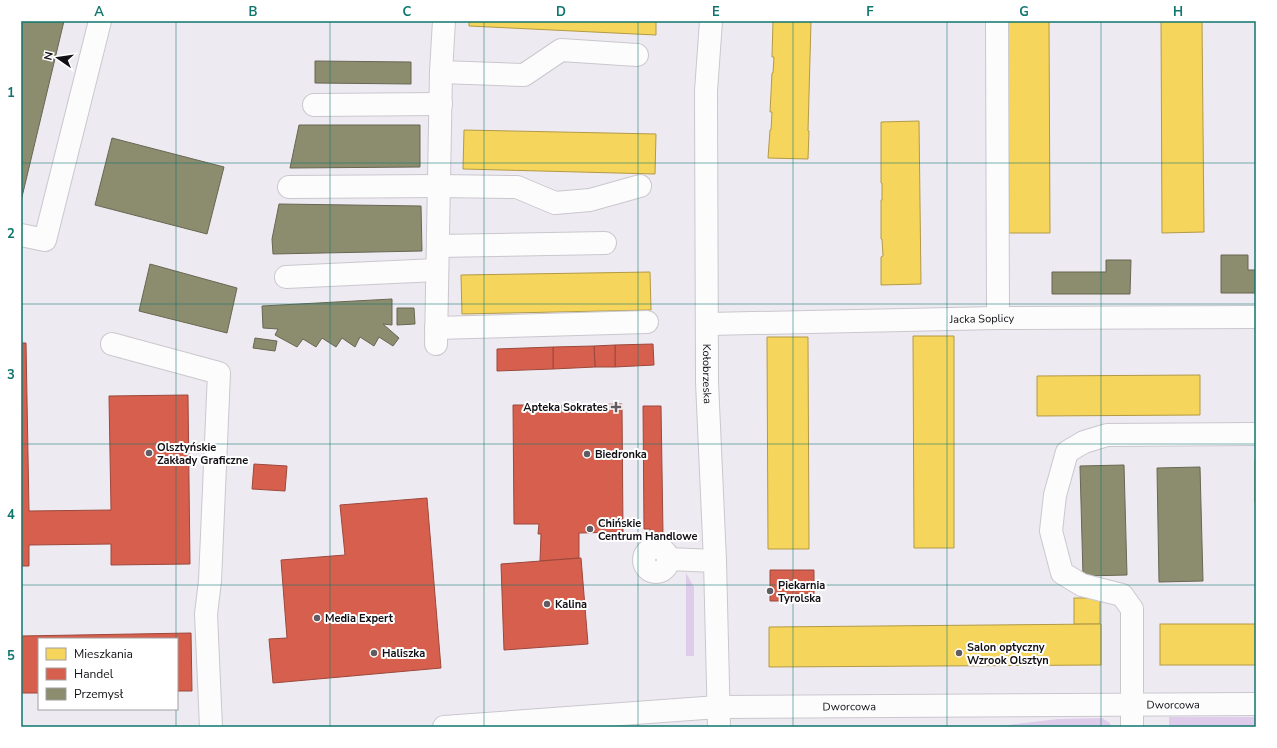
<svg xmlns="http://www.w3.org/2000/svg" width="1277" height="748" font-family="'Nunito Sans',sans-serif">
<style>
.green{fill:#deccea}
.homes{fill:#f6d55c;stroke:#b29a47}
.shops{fill:#d6604d;stroke:#9c483c}
.industry{fill:#8c8c6e;stroke:#686753}
.lines{fill:none;stroke-linecap:round;stroke-linejoin:round}
.minor-casing{stroke:#cac7cd;stroke-width:24}
.minor{stroke:#fcfcfd;stroke-width:22}
.grid{fill:none;stroke:#0f766e;stroke-width:1;stroke-opacity:0.55}
.poi-dot{fill:#605c62;stroke:#fff;stroke-width:1.5}
.labels{text-anchor:middle;stroke-width:4;stroke-linejoin:round;paint-order:stroke}
.street-label{font-size:11px;fill:#131015;stroke:#fff}
.poi-label{font-size:11px;font-weight:bold;fill:#131015;stroke:#fff;text-anchor:start}
.neatline{fill:none;stroke:#0f766e;stroke-width:1.5}
.grid-label{font-size:13px;text-anchor:middle;font-weight:bold;fill:#0f766e}
</style>
<rect width="100%" height="100%" fill="#eeeaf2"/>
<g class="green">
<polygon points="686,573 694,587 694,656 686,656"/>
<rect x="1169" y="717" width="87" height="10"/>
<polygon points="1102,718 1110,723 1111,727 971,727 990,727 1058,719"/>
</g>
<g class="homes">
<polygon points="469,21 656,21 656,35 469,26"/>
<polygon points="773,21 811,21 808,131 809,131 808,159 768,158 770,130 771,130 772,112 770,112 772,73 773,73 774,57 772,57"/>
<polygon points="1008,21 1049,21 1050,233 1009,233"/>
<polygon points="1161,21 1202,21 1204,232 1162,233"/>
<polygon points="919,121 921,284 881,285 881,257 883,256 882,239 881,239 881,200 882,200 882,183 881,183 881,122"/>
<polygon points="464,130 656,134 655,174 463,169"/>
<polygon points="650,272 651,310 462,314 461,275"/>
<polygon points="913,336 954,336 954,548 914,548"/>
<polygon points="767,337 808,337 809,549 768,549"/>
<polygon points="1200,375 1200,415 1037,416 1037,376"/>
<polygon points="1255,460 1256,460 1255,502"/>
<rect x="1074" y="598" width="26" height="26"/>
<polygon points="1101,624 1101,665 769,667 769,627"/>
<rect x="1160" y="624" width="96" height="41"/>
</g>
<g class="shops">
<polygon points="21,343 26,343 29,511 111,510 109,396 188,395 190,564 111,565 111,544 29,545 29,566 21,566"/>
<polygon points="653,344 654,365 615,367 615,345"/>
<polygon points="615,345 615,367 595,367 594,346"/>
<polygon points="594,346 595,367 553,369 553,347"/>
<polygon points="553,347 553,369 497,371 497,349"/>
<polygon points="622,404 623,532 579,533 579,558 540,561 541,534 538,534 539,524 514,524 513,405 536,405 536,406"/>
<polygon points="643,406 661,406 663,534 650,534 650,529 644,529"/>
<polygon points="254,464 287,466 285,491 252,489"/>
<polygon points="427,498 441,668 273,683 269,639 287,638 281,560 345,555 340,505"/>
<polygon points="581,558 588,644 504,650 501,564"/>
<polygon points="770,570 814,570 814,594 794,594 794,597 782,597 782,601 770,601"/>
<polygon points="191,633 192,691 177,691 177,639 39,639 39,693 21,693 21,636"/>
</g>
<g class="industry">
<polygon points="21,21 64,21 21,201"/>
<polygon points="315,61 411,62 411,84 315,83"/>
<polygon points="299,125 420,125 420,167 290,168"/>
<polygon points="112,138 224,167 207,234 95,205"/>
<polygon points="279,204 421,206 422,251 273,254 272,239"/>
<polygon points="1221,255 1248,255 1248,270 1256,270 1256,293 1221,293"/>
<polygon points="1106,260 1131,260 1130,294 1052,294 1052,272 1106,272"/>
<polygon points="150,264 237,288 227,333 139,311"/>
<polygon points="392,299 392,325 383,324 399,338 393,346 379,337 374,346 360,337 355,347 342,338 336,347 322,338 316,347 303,339 297,347 275,335 278,329 263,328 262,306"/>
<polygon points="397,308 414,308 415,324 397,325"/>
<polygon points="255,338 277,341 275,351 253,348"/>
<polygon points="1124,465 1127,575 1083,576 1080,466"/>
<polygon points="1200,467 1203,581 1159,582 1157,468"/>
</g>
<g class="lines">
<g class="minor-casing">
<g id="minor">
<path id="s1" d="M711,21L706,91L707,382L715,561L719,727"/>
<polyline points="997,21 998,318"/>
<polyline points="441,72 524,75 561,50 637,55"/>
<polyline points="314,105 441,104"/>
<polyline points="289,187 439,186 517,187 555,203 590,200 640,186"/>
<polyline points="21,235 45,240 100,21"/>
<polyline points="438,246 605,243"/>
<polyline points="286,277 437,270"/>
<path id="s2" d="M708,324L998,318L1256,317"/>
<polyline points="436,328 647,322"/>
<polyline points="112,344 219,373 210,581 206,614 211,727"/>
<polyline points="436,344 441,72 444,21"/>
<circle cx="656" cy="560" r="12"/>
<polyline points="668,559 715,561"/>
<path id="s3" d="M444,727L718,707L1256,704"/>
<polyline points="1132,727 1132,609 1122,595 1082,585 1062,573 1051,531 1055,495 1067,452 1084,442 1107,435 1256,434"/>
</g>
</g>
<use href="#minor" class="minor"/>
</g>
<path class="grid" d="M176,21V639M330,21V727M484,21V727M638,21V727M793,21V727M947,21V727M1101,21V727M21,163H1256M21,304H1256M21,444H1256M21,585H1256M176,709V727"/>
<g class="poi-dot">
<path d="M614 401h4v4h4v4h-4v4h-4v-4h-4v-4h4z"/>
<circle cx="149" cy="453" r="4"/>
<circle cx="587" cy="454" r="4"/>
<circle cx="590" cy="529" r="4"/>
<circle cx="770" cy="591" r="4"/>
<circle cx="547" cy="604" r="4"/>
<circle cx="317" cy="618" r="4"/>
<circle cx="374" cy="653" r="4"/>
<circle cx="959" cy="653" r="4"/>
</g>
<g class="labels">
<g class="street-label">
<text dy="4" stroke="none"><textPath href="#s2" startOffset="274">Jacka Soplicy</textPath></text>
<text dy="4" stroke="none"><textPath href="#s1" startOffset="353">Kołobrzeska</textPath></text>
<text dy="4" stroke="none"><textPath href="#s3" startOffset="730">Dworcowa</textPath></text>
<text dy="4" stroke="none"><textPath href="#s3" startOffset="406">Dworcowa</textPath></text>
</g>
<g class="poi-label">
<text x="608" y="411" text-anchor="end">Apteka Sokrates</text>
<text x="157" y="451">Olsztyńskie<tspan x="157" dy="13">Zakłady Graficzne</tspan></text>
<text x="595" y="458">Biedronka</text>
<text x="598" y="527">Chińskie<tspan x="598" dy="13">Centrum Handlowe</tspan></text>
<text x="778" y="589">Piekarnia<tspan x="778" dy="13">Tyrolska</tspan></text>
<text x="555" y="608">Kalina</text>
<text x="325" y="622">Media Expert</text>
<text x="967" y="651">Salon optyczny<tspan x="967" dy="13">Wzrook Olsztyn</tspan></text>
<text x="382" y="657">Haliszka</text>
</g>
</g>
<rect width="1277" height="748" fill="none" stroke="#ffffff" stroke-width="44"/>
<rect x="38" y="638" width="140" height="72" fill="#ffffff" stroke="#a19fa1"/>
<rect x="46" y="648" width="20" height="12" fill="#f6d55c" stroke="#a19fa1"/>
<text x="74" y="658" font-size="12" fill="#131015">Mieszkania</text>
<rect x="46" y="668" width="20" height="12" fill="#d6604d" stroke="#a19fa1"/>
<text x="74" y="678" font-size="12" fill="#131015">Handel</text>
<rect x="46" y="688" width="20" height="12" fill="#8c8c6e" stroke="#a19fa1"/>
<text x="74" y="698" font-size="12" fill="#131015">Przemysł</text>
<g transform="translate(58 58) rotate(283)" stroke="#ffffff" stroke-width="3" paint-order="stroke">
<path d="M0-3L7 15L0 10L-7 15Z" fill="#131015"/>
<text y="-6" font-size="11" font-weight="bold" text-anchor="middle" fill="#131015">N</text>
</g>
<rect x="22" y="22" width="1233" height="704" class="neatline"/>
<g class="grid-label">
<text x="99" y="16">A</text>
<text x="253" y="16">B</text>
<text x="407" y="16">C</text>
<text x="561" y="16">D</text>
<text x="716" y="16">E</text>
<text x="870" y="16">F</text>
<text x="1024" y="16">G</text>
<text x="1178" y="16">H</text>
<text x="11" y="97">1</text>
<text x="11" y="238">2</text>
<text x="11" y="379">3</text>
<text x="11" y="519">4</text>
<text x="11" y="660">5</text>
</g>
</svg>
